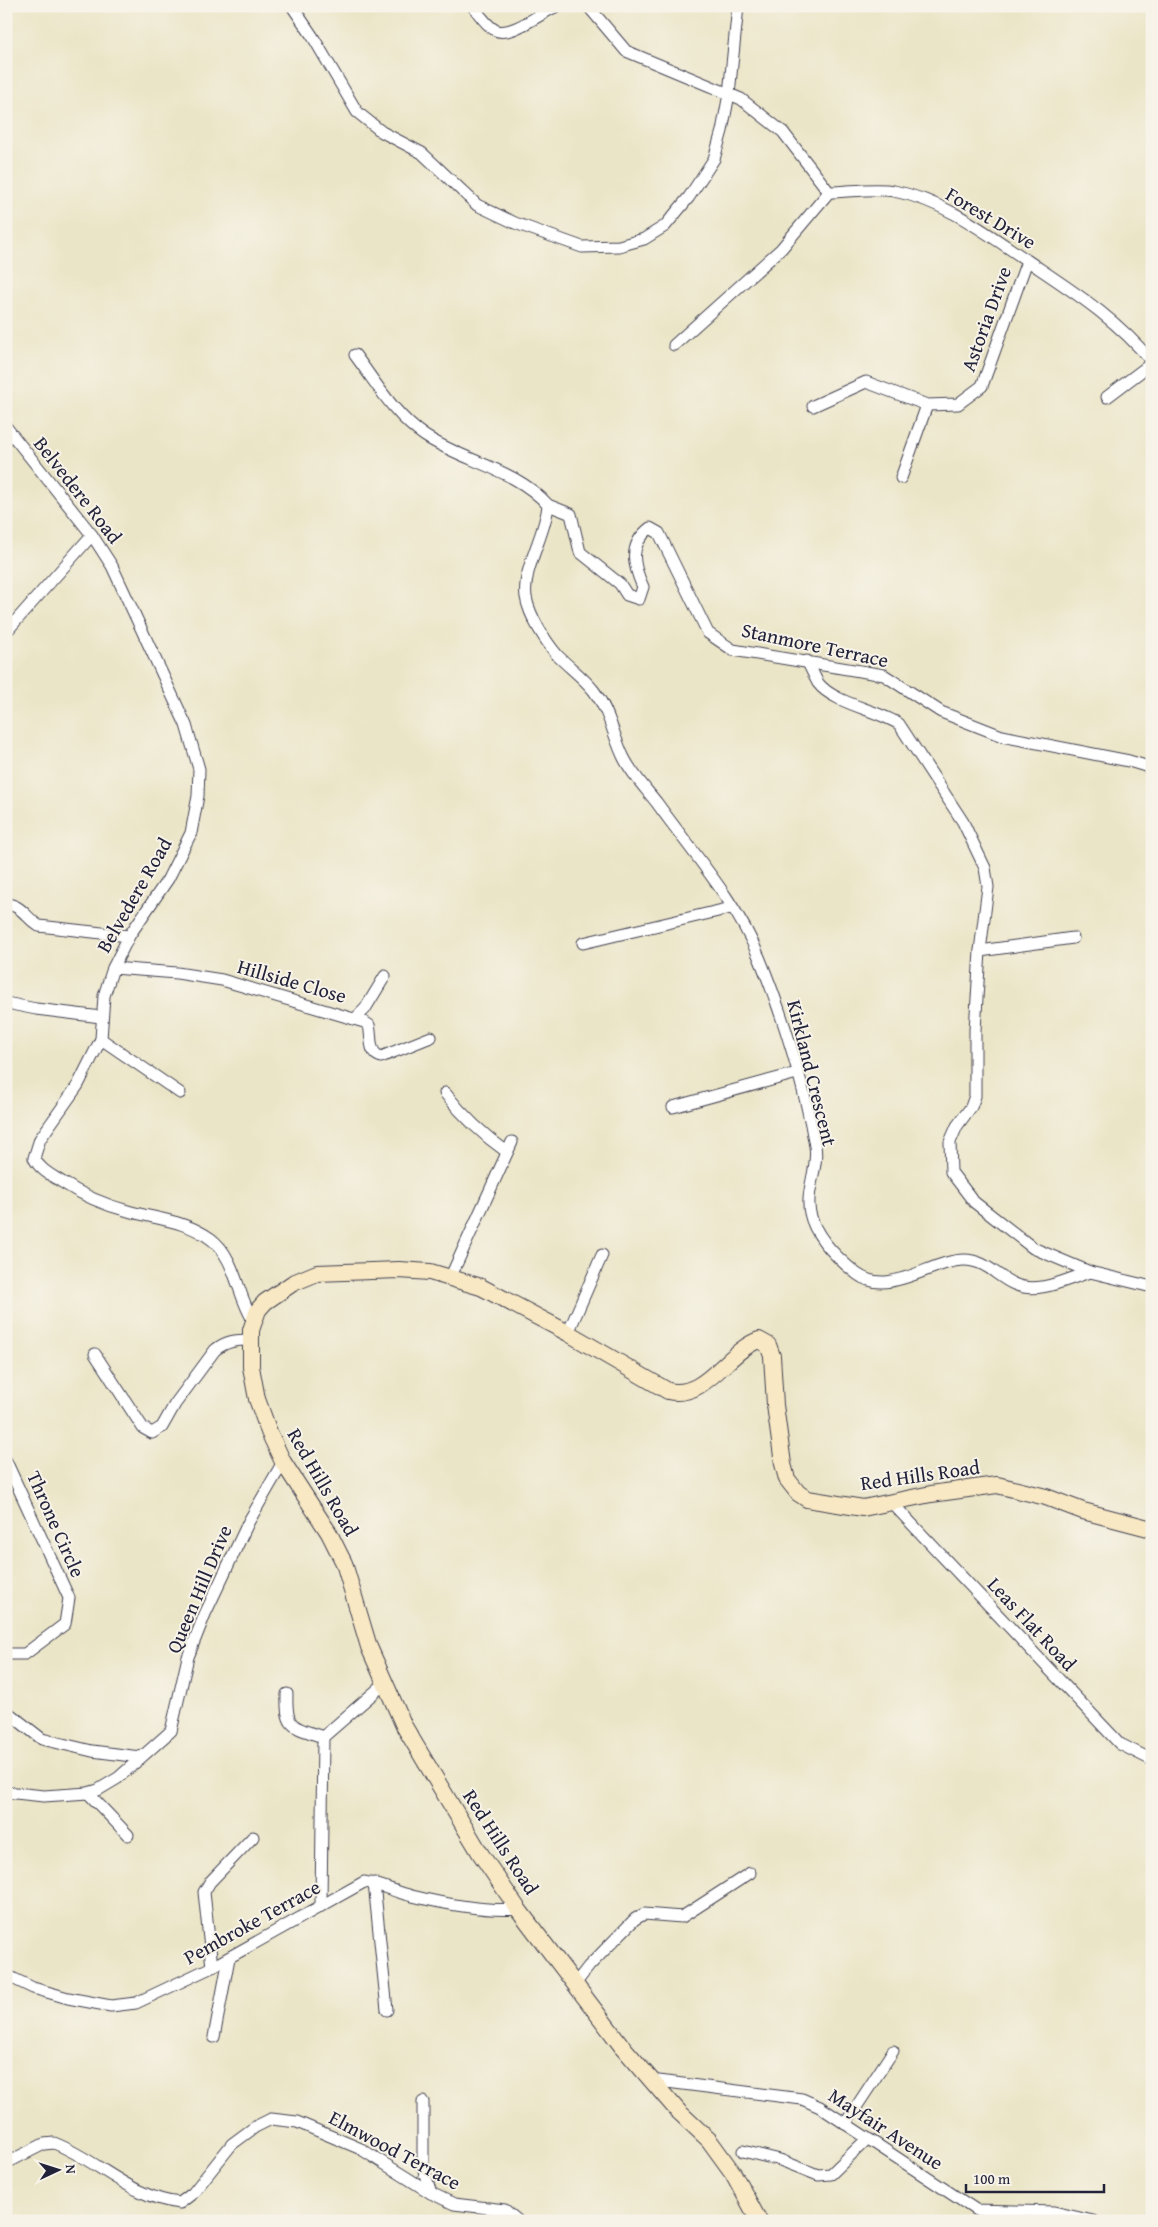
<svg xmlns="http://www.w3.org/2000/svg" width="1158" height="2227" font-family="'Gentium Book Plus',serif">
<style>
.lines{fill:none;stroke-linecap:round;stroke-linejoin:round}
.minor-casing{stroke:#403f50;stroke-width:13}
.secondary-casing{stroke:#403f50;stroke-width:18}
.minor{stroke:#fff;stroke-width:11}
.secondary{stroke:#f8e8c3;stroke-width:16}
.labels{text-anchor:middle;stroke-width:4;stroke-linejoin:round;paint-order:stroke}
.street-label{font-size:20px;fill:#22223b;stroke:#f7f3e8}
</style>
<rect width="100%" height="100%" fill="#f7f3e8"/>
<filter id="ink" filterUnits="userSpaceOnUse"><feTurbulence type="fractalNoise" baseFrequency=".02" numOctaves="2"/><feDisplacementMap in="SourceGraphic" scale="10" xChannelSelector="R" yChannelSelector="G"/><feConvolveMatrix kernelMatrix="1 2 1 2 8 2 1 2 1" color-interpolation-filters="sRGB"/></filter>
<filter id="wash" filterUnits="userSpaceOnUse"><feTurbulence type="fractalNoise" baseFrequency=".0096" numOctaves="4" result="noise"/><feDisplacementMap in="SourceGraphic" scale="20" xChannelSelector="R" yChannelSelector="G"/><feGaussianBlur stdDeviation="1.12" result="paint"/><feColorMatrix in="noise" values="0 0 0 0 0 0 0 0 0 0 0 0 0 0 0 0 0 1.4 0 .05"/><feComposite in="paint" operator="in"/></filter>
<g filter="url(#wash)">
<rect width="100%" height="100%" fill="#ebe5c7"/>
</g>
<g filter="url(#ink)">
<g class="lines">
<g class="minor-casing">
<g id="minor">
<polyline points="292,6 313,37 357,112 382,132 422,153 477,205 515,223 582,247 619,246 644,239 665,226 689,197 714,159 722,131 729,94 738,6"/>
<path d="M473,6C479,14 486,25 495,30C510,38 542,12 557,6"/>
<path d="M588,6L626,51L741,99L783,132L829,192C849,192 874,187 894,191C945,201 986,233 1028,261C1074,292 1117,319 1152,362"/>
<polyline points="674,345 781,249 829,192"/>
<path d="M355,355C376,383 395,416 425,436C465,462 516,469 548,505C546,534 522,569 526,597C529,616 546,642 558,656C570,668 584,678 594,691C610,712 613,736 624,758C632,774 646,789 657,803C692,852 736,901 759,957C782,1012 805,1087 815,1146C819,1167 805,1191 810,1213C815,1237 838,1259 857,1274C889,1298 932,1260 964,1260C986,1260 996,1276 1014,1284C1038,1295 1067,1279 1090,1272"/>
<polyline points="1107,397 1152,363"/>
<polyline points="813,406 866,382 927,405 958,404 982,386 1027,261"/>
<path d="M6,427L92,535L112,566L186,725L199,769L198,796L191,833L168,879L129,936L113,968L104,996L101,1039L78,1085L40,1139L34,1158C40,1170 51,1175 62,1182C82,1195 105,1205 128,1211C156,1219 187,1221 211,1239C236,1258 237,1295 253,1320"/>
<polyline points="901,478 927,405"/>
<path d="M548,505L571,514L580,552L620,584L627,595L639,599L643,587C633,565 628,545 650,528L659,533L708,633L733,650L884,675L941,712L1002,736L1129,761L1152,768"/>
<polyline points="6,632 92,535"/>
<path d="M807,661C811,668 814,676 818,683C833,703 877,710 899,724L963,822L985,868L988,887L980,951L975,1030V1096L971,1107L957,1126L950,1142L951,1172L974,1202L1033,1248L1090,1272L1152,1287"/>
<path d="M6,904C22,905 26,918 39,926L129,936"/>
<polyline points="583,943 731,908"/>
<polyline points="980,951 1073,938"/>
<path d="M113,968L177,973L222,980L364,1022L369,1025C372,1037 368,1053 381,1057L431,1037"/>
<polyline points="6,1003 36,1009 101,1017"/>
<polyline points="355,1019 365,1009 385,976"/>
<polyline points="101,1039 180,1093"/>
<path d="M445,1093C463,1116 483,1135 507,1152"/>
<polyline points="673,1107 797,1073"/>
<polyline points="451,1276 512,1142"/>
<polyline points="568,1333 602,1255"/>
<path d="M95,1354L143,1428L152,1433L162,1427L175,1404L215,1350C226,1341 236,1340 250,1340"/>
<polyline points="6,1461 69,1598 65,1624 25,1654 6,1654"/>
<polyline points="892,1503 1120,1744 1152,1760"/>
<path d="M287,1694C286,1729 292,1726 323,1737"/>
<polyline points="6,1711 42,1739 92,1751 140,1757"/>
<polyline points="6,1792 44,1796 88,1793 98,1790 118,1778 171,1731 188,1657 205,1614 249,1521 283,1462"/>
<polyline points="88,1793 128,1835"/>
<polyline points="374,1883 387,2010"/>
<polyline points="321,1904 323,1737 384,1684"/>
<polyline points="212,1967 204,1892 210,1882 253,1837"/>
<path d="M6,1975L33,1988L68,1998L111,2006L136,2003L212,1967L364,1882C380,1884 395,1892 412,1896C445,1904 484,1912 518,1909"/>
<polyline points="575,1984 589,1966 635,1919 644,1914 682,1917 750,1873"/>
<polyline points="214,2037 229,1958"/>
<polyline points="651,2080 802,2099 820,2107 976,2210 1054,2212 1093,2221"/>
<polyline points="423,2102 423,2168 431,2193"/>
<polyline points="845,2124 893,2051"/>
<polyline points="743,2151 780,2160 818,2175 831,2174 867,2139"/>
<path d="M6,2163L44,2144L54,2143C98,2160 131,2198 180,2203L193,2193L232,2144L255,2127L271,2119L297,2122L361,2149L431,2193L454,2204L505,2210L518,2221"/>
</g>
</g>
<g class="secondary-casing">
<path id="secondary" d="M759,2221L733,2173L709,2140L678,2111L621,2045L518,1909L480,1853L404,1726L369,1647L344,1563L329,1533L283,1462L269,1432L257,1399L251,1367V1330L258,1310L265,1302L293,1283L317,1273L399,1270L430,1272L481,1287L568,1333L668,1391C705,1400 727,1351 759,1340L768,1345L772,1356L775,1405L783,1464L787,1479L798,1493L807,1499L863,1508L931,1494L997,1485L1046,1497L1083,1511L1152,1529"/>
</g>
<use href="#minor" class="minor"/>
<use href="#secondary" class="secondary"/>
</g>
</g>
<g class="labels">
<g class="street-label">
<text transform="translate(991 218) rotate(31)" y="7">Forest Drive</text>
<text transform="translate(986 319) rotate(-70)" y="7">Astoria Drive</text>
<text transform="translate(78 490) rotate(52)" y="7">Belvedere Road</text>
<text transform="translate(815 645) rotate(12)" y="7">Stanmore Terrace</text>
<text transform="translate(134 895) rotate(-60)" y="7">Belvedere Road</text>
<text transform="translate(292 981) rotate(16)" y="7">Hillside Close</text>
<text transform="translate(812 1073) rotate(76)" y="7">Kirkland Crescent</text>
<text transform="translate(920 1475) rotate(-8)" y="7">Red Hills Road</text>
<text transform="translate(323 1482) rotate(60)" y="7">Red Hills Road</text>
<text transform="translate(56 1524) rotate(66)" y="7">Throne Circle</text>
<text transform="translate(199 1589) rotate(-67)" y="7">Queen Hill Drive</text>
<text transform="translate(1032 1624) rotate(47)" y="7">Leas Flat Road</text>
<text transform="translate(501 1842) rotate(57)" y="7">Red Hills Road</text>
<text transform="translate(252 1922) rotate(-29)" y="7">Pembroke Terrace</text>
<text transform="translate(886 2129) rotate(33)" y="7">Mayfair Avenue</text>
<text transform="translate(395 2150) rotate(28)" y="7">Elmwood Terrace</text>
</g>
</g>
<rect width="1158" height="2227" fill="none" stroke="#f7f3e8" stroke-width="25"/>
<g transform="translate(58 2170) rotate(86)" stroke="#f7f3e8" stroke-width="4" paint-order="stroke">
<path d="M0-4L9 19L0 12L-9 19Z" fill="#22223b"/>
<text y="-8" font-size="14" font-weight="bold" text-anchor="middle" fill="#22223b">N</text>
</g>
<path d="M966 2184v8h138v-8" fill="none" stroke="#22223b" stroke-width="2.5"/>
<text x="973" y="2184" font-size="15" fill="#22223b" stroke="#f7f3e8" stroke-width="4" paint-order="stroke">100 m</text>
</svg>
